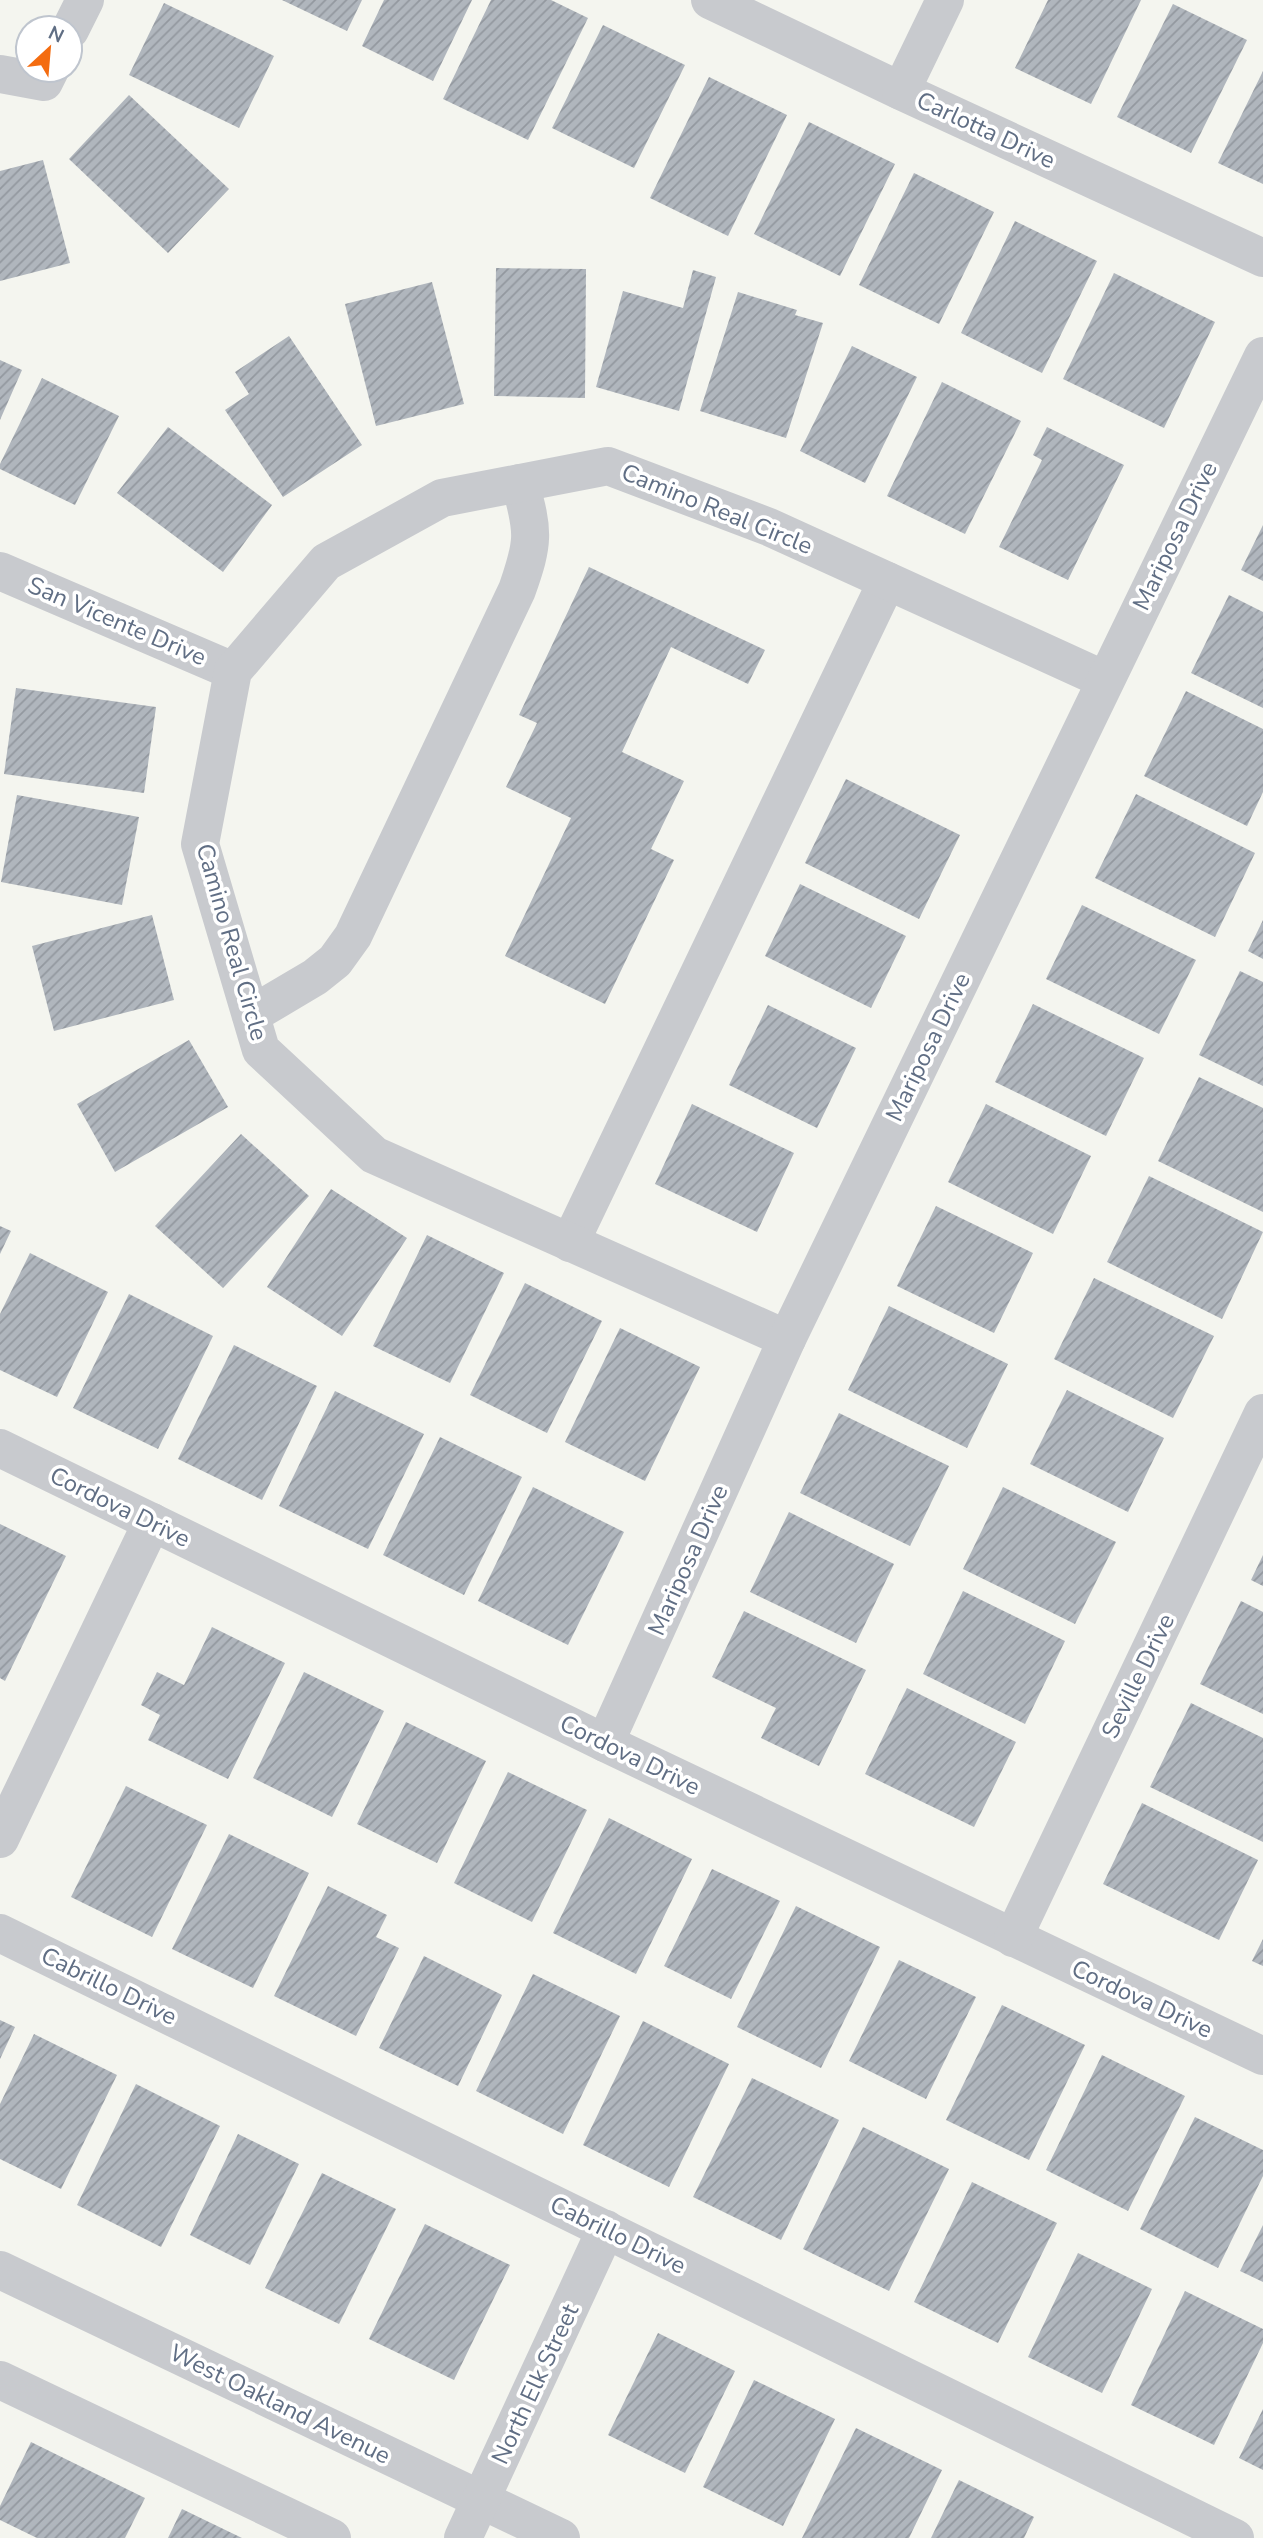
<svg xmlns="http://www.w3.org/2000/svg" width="1263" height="2538" font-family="'Nunito Sans',sans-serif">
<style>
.building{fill:url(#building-hatch)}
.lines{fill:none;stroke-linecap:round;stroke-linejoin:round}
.minor{stroke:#c8cace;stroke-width:38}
.labels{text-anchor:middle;stroke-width:7;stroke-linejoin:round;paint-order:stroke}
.street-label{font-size:24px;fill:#606e84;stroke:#fff}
</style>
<defs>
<pattern id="building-hatch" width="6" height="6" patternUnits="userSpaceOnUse" patternTransform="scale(1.75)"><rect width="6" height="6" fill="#b0b6bd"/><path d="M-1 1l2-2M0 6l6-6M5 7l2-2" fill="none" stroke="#93989f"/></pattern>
</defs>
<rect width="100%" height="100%" fill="#f4f5ef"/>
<g class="building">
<polygon points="282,0 362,0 347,31"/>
<polygon points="384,0 472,0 433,81 362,46"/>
<polygon points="491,0 551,0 588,18 528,140 443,99"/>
<polygon points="1048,0 1141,0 1091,104 1015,68"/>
<polygon points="164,3 274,56 239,128 129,75"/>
<polygon points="1173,4 1247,40 1191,153 1117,117"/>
<polygon points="603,25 685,65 634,168 552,128"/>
<polygon points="1263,71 1263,184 1218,163"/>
<polygon points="709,77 787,115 728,236 650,198"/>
<polygon points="129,95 229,189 168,253 69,159"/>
<polygon points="809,122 895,164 840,276 754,234"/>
<polygon points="43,160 70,263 0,281 0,171"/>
<polygon points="914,173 994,212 939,324 859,285"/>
<polygon points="1015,221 1097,261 1042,373 961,333"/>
<polygon points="496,268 586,269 585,398 494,396"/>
<polygon points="693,270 716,277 679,411 596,387 623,291 683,308"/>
<polygon points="1114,273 1215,322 1164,428 1063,379"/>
<polygon points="432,282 464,404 376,426 345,304"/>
<polygon points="738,292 797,310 795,315 823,323 786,438 700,411"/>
<polygon points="289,336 362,445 283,497 225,410 249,394 235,372"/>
<polygon points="852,346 917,377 865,483 800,451"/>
<polygon points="0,360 22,370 0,420"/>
<polygon points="42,378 119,416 75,505 0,469 0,464"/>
<polygon points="942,382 1021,421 965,534 887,496"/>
<polygon points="168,427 272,505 223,572 117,493"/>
<polygon points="1047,427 1124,465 1068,580 999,547 1042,460 1033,455"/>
<polygon points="1263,525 1263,581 1241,570"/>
<polygon points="589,567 765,650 748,684 671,647 622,752 684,781 651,849 674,860 605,1004 505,956 571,818 506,787 537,723 519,715"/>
<polygon points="1229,595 1263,612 1263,708 1191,673"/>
<polygon points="16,688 156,707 144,793 4,774"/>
<polygon points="1186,691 1263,729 1263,792 1247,826 1144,776"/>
<polygon points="846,779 960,835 919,919 805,863"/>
<polygon points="1136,794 1255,853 1215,937 1095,878"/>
<polygon points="17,795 139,817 122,905 1,882"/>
<polygon points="800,884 906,936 871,1008 765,956"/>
<polygon points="1082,905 1196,960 1159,1034 1046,979"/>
<polygon points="152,915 174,1000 54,1031 32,946"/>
<polygon points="1263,920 1263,959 1248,951"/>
<polygon points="1240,971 1263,982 1263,1086 1199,1055"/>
<polygon points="1033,1004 1144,1058 1106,1136 995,1082"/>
<polygon points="768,1005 856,1048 817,1128 729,1085"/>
<polygon points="189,1040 228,1107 115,1172 77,1104"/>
<polygon points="1199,1077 1263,1108 1263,1212 1158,1161"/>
<polygon points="692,1104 794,1153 757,1232 655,1184"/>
<polygon points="986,1104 1091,1156 1053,1234 948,1182"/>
<polygon points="241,1134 309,1196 223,1288 155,1226"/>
<polygon points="1149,1176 1263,1232 1222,1319 1107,1262"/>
<polygon points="331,1189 407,1238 342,1336 267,1287"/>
<polygon points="936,1206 1033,1253 994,1333 897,1286"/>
<polygon points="0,1226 11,1231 0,1254"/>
<polygon points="427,1235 504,1273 450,1383 373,1346"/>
<polygon points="30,1253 108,1292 57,1397 0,1370 0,1314"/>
<polygon points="1094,1278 1214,1336 1173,1418 1054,1359"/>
<polygon points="525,1283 602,1321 547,1433 470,1395"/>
<polygon points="129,1294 213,1336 158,1449 73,1408"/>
<polygon points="889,1306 1008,1364 967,1448 848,1390"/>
<polygon points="620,1328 700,1367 645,1481 565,1442"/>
<polygon points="234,1345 317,1386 262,1500 178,1459"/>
<polygon points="1067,1390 1164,1438 1128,1512 1030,1464"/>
<polygon points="335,1391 424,1434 368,1549 279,1506"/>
<polygon points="839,1413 949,1466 910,1546 800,1493"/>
<polygon points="440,1437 522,1477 464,1595 383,1555"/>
<polygon points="533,1487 624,1532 568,1645 478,1601"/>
<polygon points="1003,1487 1116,1542 1075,1624 963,1569"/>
<polygon points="789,1512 894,1564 856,1643 750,1592"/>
<polygon points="0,1524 66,1556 5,1681 0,1678"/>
<polygon points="1263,1555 1263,1586 1251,1580"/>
<polygon points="963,1591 1065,1641 1025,1724 923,1674"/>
<polygon points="1241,1601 1263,1612 1263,1714 1200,1684"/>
<polygon points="744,1611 866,1670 819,1766 761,1738 776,1708 712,1677"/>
<polygon points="212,1627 285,1663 228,1779 148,1740 160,1715 141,1705 157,1672 184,1685"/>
<polygon points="304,1672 384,1711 332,1817 253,1778"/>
<polygon points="907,1688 1016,1742 974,1827 865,1774"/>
<polygon points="1191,1703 1263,1738 1263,1842 1150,1787"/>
<polygon points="406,1722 486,1761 437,1863 357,1824"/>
<polygon points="508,1772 587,1810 532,1922 454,1883"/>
<polygon points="126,1786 207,1825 152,1937 71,1897"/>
<polygon points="1142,1803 1258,1860 1219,1940 1103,1884"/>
<polygon points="609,1818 692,1859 636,1974 553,1933"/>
<polygon points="229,1834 309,1873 253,1988 172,1949"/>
<polygon points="712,1869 780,1901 731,1999 664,1966"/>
<polygon points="328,1886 387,1915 376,1937 399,1948 356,2036 274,1996"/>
<polygon points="796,1906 880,1947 821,2068 737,2027"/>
<polygon points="1263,1939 1263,1966 1252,1961"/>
<polygon points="424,1956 502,1995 458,2086 379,2048"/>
<polygon points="899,1960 976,1997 926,2099 849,2061"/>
<polygon points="533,1974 620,2016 563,2134 476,2091"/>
<polygon points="1002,2005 1085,2045 1029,2160 946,2120"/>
<polygon points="0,2020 15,2027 0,2059"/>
<polygon points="643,2021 729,2064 669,2187 583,2145"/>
<polygon points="34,2034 117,2075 61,2189 0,2159 0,2104"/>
<polygon points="1102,2055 1185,2096 1128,2211 1046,2170"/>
<polygon points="752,2078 839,2120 781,2240 693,2197"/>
<polygon points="136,2084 220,2126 161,2247 77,2205"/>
<polygon points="1195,2117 1263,2150 1263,2176 1218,2268 1140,2229"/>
<polygon points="863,2127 949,2169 889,2291 803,2249"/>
<polygon points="238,2134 299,2164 250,2265 190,2235"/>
<polygon points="322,2173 396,2209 339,2324 265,2288"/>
<polygon points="972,2182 1057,2223 998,2343 914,2302"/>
<polygon points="425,2224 510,2265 454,2380 369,2339"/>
<polygon points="1263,2225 1263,2282 1240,2271"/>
<polygon points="1078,2253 1152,2289 1102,2393 1028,2357"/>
<polygon points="1185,2291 1263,2329 1263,2343 1214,2445 1131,2405"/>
<polygon points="658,2333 735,2371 685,2473 608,2435"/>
<polygon points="754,2380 835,2419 783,2526 703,2487"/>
<polygon points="1263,2409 1263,2470 1239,2458"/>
<polygon points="856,2428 942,2470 909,2538 802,2538"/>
<polygon points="31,2442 145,2498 125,2538 37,2538 0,2520 0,2506"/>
<polygon points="959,2480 1034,2517 1024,2538 931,2538"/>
<polygon points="182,2509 242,2538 168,2538"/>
</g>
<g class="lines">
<g class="minor">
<polyline points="710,0 901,91 1263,258"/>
<polyline points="70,30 85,0"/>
<polyline points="0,74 44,82 50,70"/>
<polyline points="901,91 945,0"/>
<polyline points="0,571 233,671"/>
<path d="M251,1015L315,977L335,961L353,936L517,590C534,542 534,532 520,483"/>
<polyline points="570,1243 887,581"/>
<polyline points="787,1339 374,1155 261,1050 200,844 233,671 326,562 442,498 608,466 769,527 1105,680"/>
<polyline points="0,1448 605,1743 1263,2056"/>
<polyline points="605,1743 787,1339 1263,356"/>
<polyline points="0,1839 152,1522"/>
<polyline points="0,1933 1235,2538"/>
<polyline points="1013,1938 1263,1413"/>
<polyline points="0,2270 561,2538"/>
<polyline points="0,2380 332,2538"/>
<polyline points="463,2538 606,2229"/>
</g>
</g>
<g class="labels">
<g class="street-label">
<text transform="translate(986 130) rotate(25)" y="8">Carlotta Drive</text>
<text transform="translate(717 509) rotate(22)" y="8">Camino Real Circle</text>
<text transform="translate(1175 536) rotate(-64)" y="8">Mariposa Drive</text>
<text transform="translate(117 621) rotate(23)" y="8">San Vicente Drive</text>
<text transform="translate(232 942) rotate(74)" y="8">Camino Real Circle</text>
<text transform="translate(928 1047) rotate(-64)" y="8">Mariposa Drive</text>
<text transform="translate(120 1507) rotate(26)" y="8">Cordova Drive</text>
<text transform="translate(688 1560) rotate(-66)" y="8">Mariposa Drive</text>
<text transform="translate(1138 1676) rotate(-64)" y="8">Seville Drive</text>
<text transform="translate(630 1755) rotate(26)" y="8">Cordova Drive</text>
<text transform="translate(109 1986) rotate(26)" y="8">Cabrillo Drive</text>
<text transform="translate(1142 1999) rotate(25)" y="8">Cordova Drive</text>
<text transform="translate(618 2235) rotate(26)" y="8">Cabrillo Drive</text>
<text transform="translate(535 2384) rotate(-65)" y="8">North Elk Street</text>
<text transform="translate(280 2404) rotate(26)" y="8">West Oakland Avenue</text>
</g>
</g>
<g transform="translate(49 49) rotate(26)"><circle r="33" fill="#ffffff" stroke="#bfc5ce" stroke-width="2"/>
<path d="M0-5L12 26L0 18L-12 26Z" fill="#f46c10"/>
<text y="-10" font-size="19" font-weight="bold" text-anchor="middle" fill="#606e84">N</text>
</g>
</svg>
